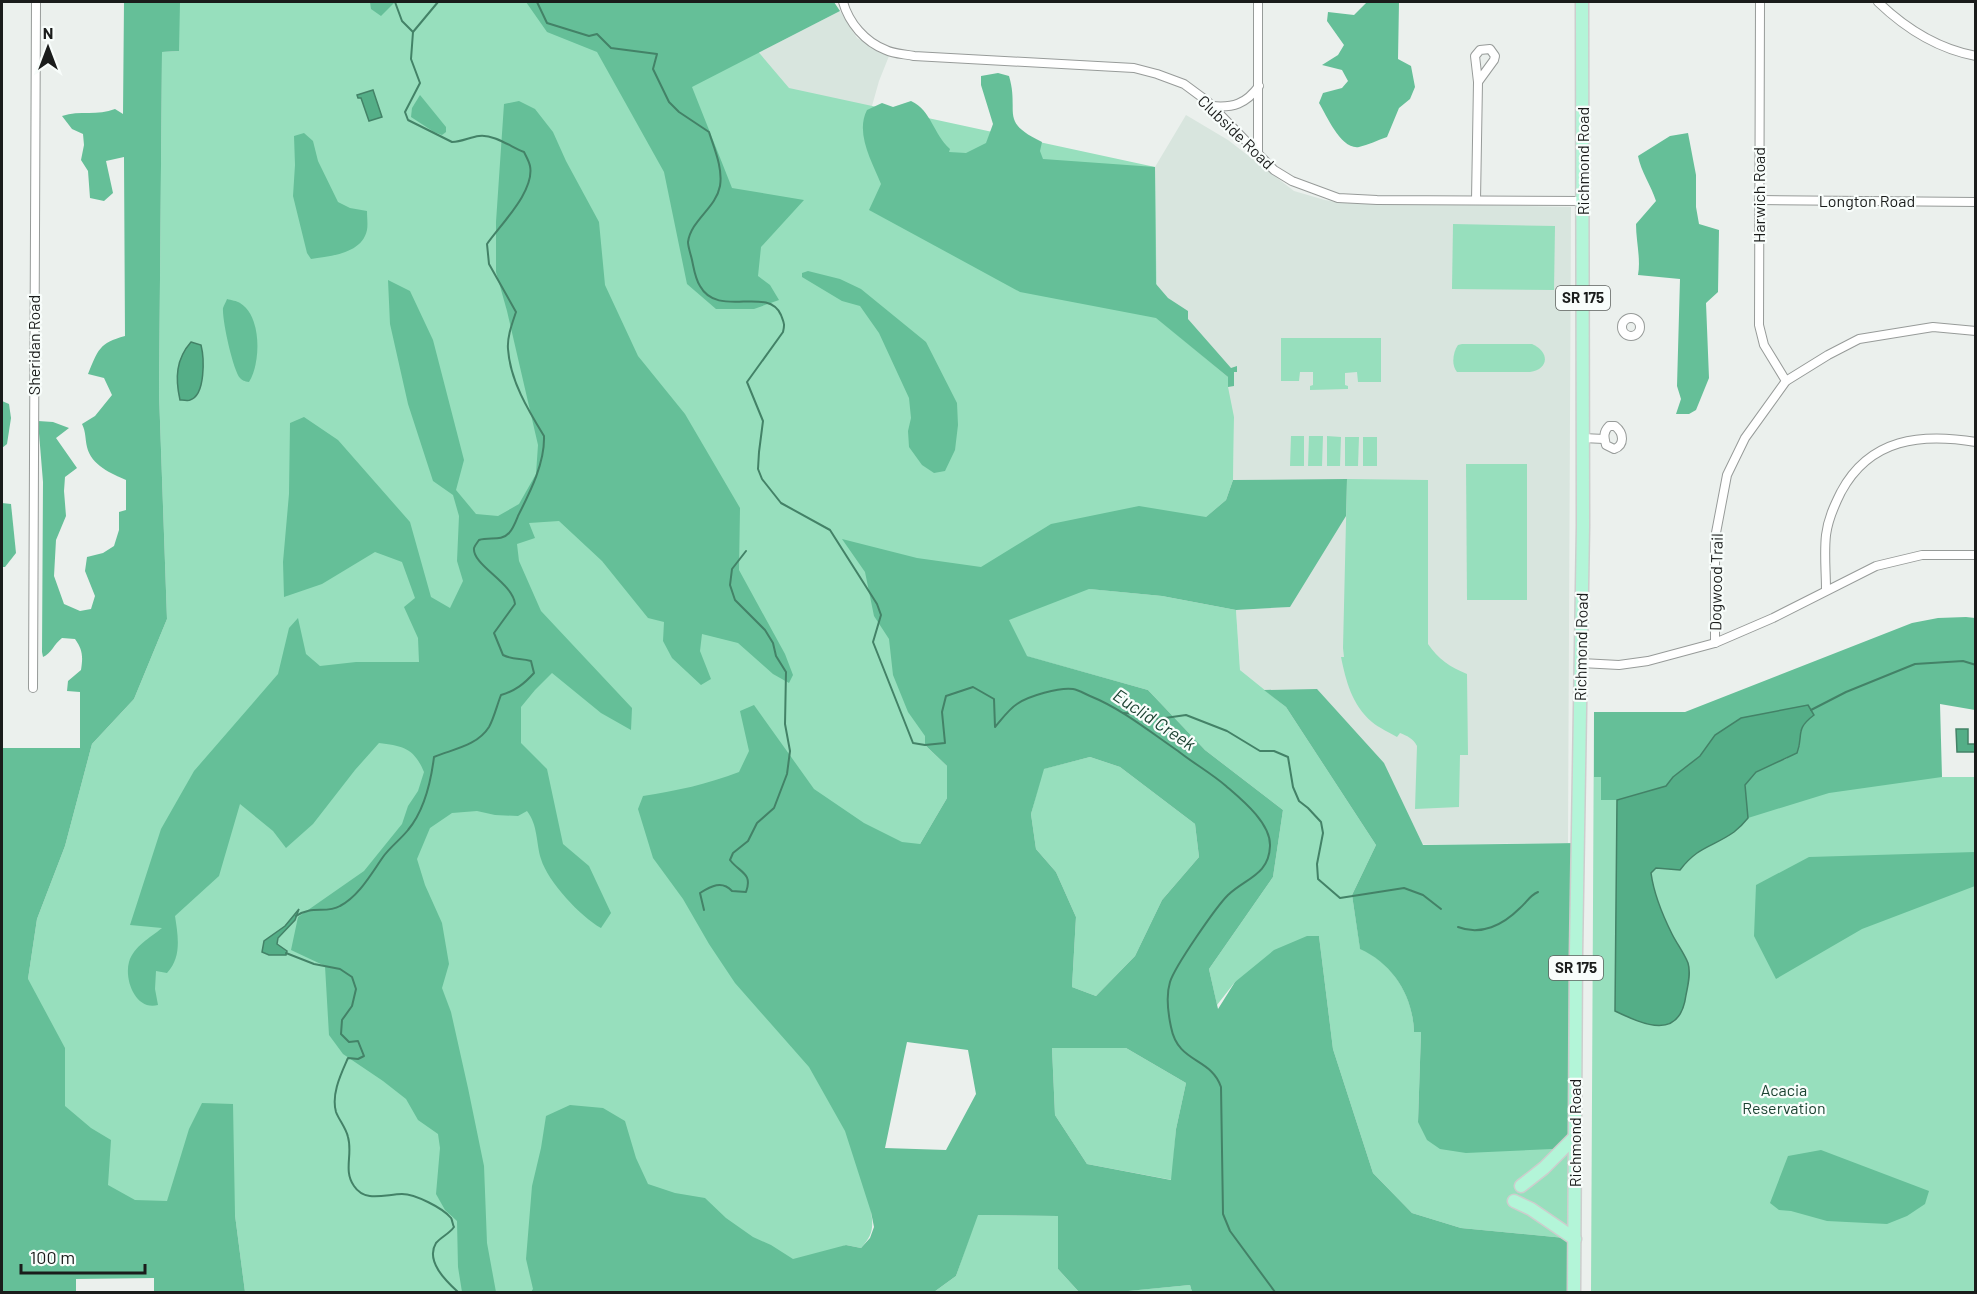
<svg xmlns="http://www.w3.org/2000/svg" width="1977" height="1294" font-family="Barlow,sans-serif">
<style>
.built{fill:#d8e5de}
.green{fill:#97dfbd}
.forest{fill:#65bf98;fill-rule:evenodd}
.water{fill:#54ae87;stroke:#438267;stroke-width:1.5}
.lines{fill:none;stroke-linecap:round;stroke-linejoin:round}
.stream{stroke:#438267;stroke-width:2}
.minor-casing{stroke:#979b99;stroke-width:10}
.primary-casing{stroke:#cdcdcd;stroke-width:15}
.minor{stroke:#fff;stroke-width:8}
.primary{stroke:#b3f5d8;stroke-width:12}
.labels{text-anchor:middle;stroke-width:4.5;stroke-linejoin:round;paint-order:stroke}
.shield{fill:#f8fdfb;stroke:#5d605e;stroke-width:1.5}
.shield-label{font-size:15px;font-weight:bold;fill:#1a1c1b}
.street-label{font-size:16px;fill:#1a1c1b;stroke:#f8fdfb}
.park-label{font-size:16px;fill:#1c4332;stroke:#f8fdfb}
.water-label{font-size:18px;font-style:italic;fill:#1c4332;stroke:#f8fdfb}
</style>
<rect width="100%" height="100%" fill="#ebf0ed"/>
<g class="built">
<polygon points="840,11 857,38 889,56 879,81 872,106 896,148 692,87"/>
<polygon points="1186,115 1228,140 1294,191 1325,200 1337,202 1571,207 1568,843 1376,845 1286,707 1240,670 1236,610 1290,607 1347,480 1233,480 1234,417 1157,318 1155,167"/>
</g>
<g class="green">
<path d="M176,2H716L789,88L1155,167L1157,318L1228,377V387L1234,417L1233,480L1226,500L1149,566L1090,589L1162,596L1236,610L1240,670L1286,707L1376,845L1352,895L1360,948C1393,964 1413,995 1414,1032H1421L1418,1122L1563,1149L1575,1148V1239L1461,1228L1412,1213L1373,1173L1333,1049L1319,936L1235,982L1217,1005L1209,969L1273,877L1283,810L1205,750L1148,690L1026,656L927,651L925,745L947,766V798L920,844L871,1212C874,1228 872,1236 861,1248L846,1245L738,1292H245L235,1215L25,1210L28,979L37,919L65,846L92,744L134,699L167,619L159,393L162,52L179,51Z"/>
<polygon points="1453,224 1555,226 1554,290 1452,289"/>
<polygon points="1281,338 1381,338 1381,382 1358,382 1357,372 1345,373 1345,385 1348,386 1348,389 1310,390 1310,386 1313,385 1313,372 1300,372 1299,381 1281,381"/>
<path d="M1462,344H1532C1550,352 1549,369 1530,372H1457C1451,365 1453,352 1458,345Z"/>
<polygon points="1291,436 1304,436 1304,466 1290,466"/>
<polygon points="1309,436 1323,436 1322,466 1308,466"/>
<polygon points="1327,436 1341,437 1340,466 1327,466"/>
<polygon points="1345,437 1359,437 1358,466 1345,466"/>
<rect x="1363" y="437" width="14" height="29"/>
<polygon points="1466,464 1527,464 1527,600 1467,600"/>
<path d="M1347,479L1428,480V644C1438,659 1450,667 1467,674L1468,755H1460L1459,807L1415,809L1417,746C1413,738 1407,736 1400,733L1397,737C1389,732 1379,728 1372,722C1352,705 1346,681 1341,657H1344L1343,648Z"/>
<polygon points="1594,712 1669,777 1975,777 1975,1292 1591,1292"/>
<polygon points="1090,757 1120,767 1195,824 1199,857 1162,900 1135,956 1096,996 1072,987 1076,917 1056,872 1036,849 1031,814 1043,769"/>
<polygon points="1052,1048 1126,1048 1186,1083 1176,1129 1172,1180 1087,1164 1055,1115"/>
<polygon points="977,1215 1058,1216 1058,1269 1079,1292 934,1292 956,1276"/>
<polygon points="1190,1285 1192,1292 1116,1292"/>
</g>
<g class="forest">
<path d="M124,2H180L179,51L162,52L159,393L167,619L134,699L92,744L65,846L37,919L28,979L65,1048V1106L91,1128L111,1140L108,1185L135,1200L167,1201L189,1129L202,1103L233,1104L235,1215L245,1292H154V1278L76,1279V1292H2V748H80V692L67,691L68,681L81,670C83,657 83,650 75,639L62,638C54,644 51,654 43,657L42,652L43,482L38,421L53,422L69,428L56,438L77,468L65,477L64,491L66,516L56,540L54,576L64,604L80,611L91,609L95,596L85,571L87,557L103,553L114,546L119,530V512L126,510V480C112,474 91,465 87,447C85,439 86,432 82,424L95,416L112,395L104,378L88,374C98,350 99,343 125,336L124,157L106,161L113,193L104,201L90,198L88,171L81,160L84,145L83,134L72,129L62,116C80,110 98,116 115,109L123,114Z"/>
<polygon points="370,2 395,2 381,16 371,9"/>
<polygon points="526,2 834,2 840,11 692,87 732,188 804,200 761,247 758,276 770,285 779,300 754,309 716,309 687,284 664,172 597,52 547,32"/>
<path d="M1367,2H1399L1398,59L1411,66L1415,87L1410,99L1399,108L1387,137C1378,140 1368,145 1359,147C1341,150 1327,116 1319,103L1323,93L1342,88L1348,81L1342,70L1322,65L1338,55L1344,45L1327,21L1328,12L1354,15Z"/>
<path d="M998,73L1009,76C1020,113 998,121 1042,142L1040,151L1043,159L1155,167L1156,284L1168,298L1188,311V319L1231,368L1237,366V372H1234V386L1228,387V377L1156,318L1020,292L869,210L881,184C872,162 855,133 867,110L882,103L893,107L911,101C932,111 933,134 950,149L949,152L966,153L986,143L993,124L981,85V76Z"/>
<polygon points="420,95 446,127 446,132 442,135 434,132 411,117 412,108"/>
<path d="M519,101L535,109L553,132L566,161L599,222L605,285L638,356L685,414L740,508L739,570L785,654L793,675L789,683L773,674L738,643L702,634L700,651L711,679L701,685L672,658L663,641L664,622L648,618L602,561L559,521L529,523L535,538L517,544L519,561L541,611L632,708L631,730L601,713L552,673L535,690L521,707V743L547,769L563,844L589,866L611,913L601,928C581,917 548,882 541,859C536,843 538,825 527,811L518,816L495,815L477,811L452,813L430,828L417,859L425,885L442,923L449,964L442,988L451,1012L468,1088L484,1166L487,1243L496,1292H462L458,1267L457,1221L445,1210L436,1194L440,1148L438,1134L418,1120L406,1099L383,1081L343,1054L329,1035L325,966L291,950L298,917L364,871L402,824L408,806L418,791L424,772C414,748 403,746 379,743L355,770L313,824L286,848L273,831L240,804L219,876L175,916C178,936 182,957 167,973L156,971L155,989L158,1005C136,1011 124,980 129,962C134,946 150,938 162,928L130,925L161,829L194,771L278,674L289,628L298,618L306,654L320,666L356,662H419L418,638L404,607L415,598L402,562L375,552L322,584L284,597L283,562L289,494L290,423L304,417L338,440L410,522L431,597L450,608L463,581L457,561L459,516L453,495L433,481L408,404L390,324L388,280L410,291L433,340L464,460L456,490L476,514L498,516L519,504L536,474L538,445L507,311L496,272V222L504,104Z"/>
<path d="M304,133L313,141L318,161L338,202L350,208L367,211C367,217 368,225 367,230C362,254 330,256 311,259L307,253L293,196L295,165L294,136Z"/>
<path d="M1688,133L1696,175V207L1699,224L1719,230L1718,292L1706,303L1709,378L1696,410L1689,414H1676L1681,399L1677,386L1680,279L1638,275C1641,259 1636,241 1636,224L1656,201C1651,185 1641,172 1638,156L1670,136Z"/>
<polygon points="808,271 840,279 861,289 926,342 957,403 958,425 955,450 945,471 934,473 922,465 909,447 908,431 911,418 909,398 879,333 860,306 842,301 802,277 802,273"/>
<path d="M227,299C231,300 237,301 240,303C262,316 261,363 249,382C244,381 243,381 240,378C233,370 222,320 223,308C224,305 226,302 227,299Z"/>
<polygon points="2,401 9,404 11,418 7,444 2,448"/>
<path d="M1347,479L1346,516L1290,607L1236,610L1162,596L1089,589L1009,620L1027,656L1148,690L1205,750L1283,810L1273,877L1209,969L1218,1009L1235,982L1274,950L1307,936H1319L1333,1049L1373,1173L1412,1213L1461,1228L1575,1239L1574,1292H1192L1190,1285L1118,1292H1079L1058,1269V1216L978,1215L956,1276L934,1292H531L533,1289L526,1259L532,1186L541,1148L546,1116L570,1105L603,1108L625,1121L636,1158L648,1184L675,1193L705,1198L726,1218L753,1237L771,1245L793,1259L846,1245L861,1248L870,1238L874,1227L871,1212L845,1131L809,1067L735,983L709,944L683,899L653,858L638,809L643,796C676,791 708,784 739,772L749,751L740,711L754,705L814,789L864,823L902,842L920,844L947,798V766L925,745V736L908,712L893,675L889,639L874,616L865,572L842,539L917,558L981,567L1051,524L1139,506L1206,517L1226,500L1233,480ZM1090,757L1120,767L1195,824L1199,857L1162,900L1135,956L1096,996L1072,987L1076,917L1056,872L1036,849L1031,814L1044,769ZM907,1042L968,1050L976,1094L946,1150L885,1148ZM1052,1048H1126L1186,1083L1176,1129L1171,1180L1087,1164L1055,1115Z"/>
<polygon points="2,503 11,504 16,553 5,567 2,567"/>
<path d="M1966,617L1975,618V710L1940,704L1942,777L1829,793L1748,818L1744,786L1756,772L1772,763L1786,759L1800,745C1798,732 1803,723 1814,715L1715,735L1700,756L1673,777L1666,786L1617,800H1601V777H1594V712H1685L1912,623L1938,618Z"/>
<path d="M1317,689L1384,763L1423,845L1578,843L1575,1148L1466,1153L1440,1149L1427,1140L1418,1122L1421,1032H1414C1413,996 1393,964 1360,949L1352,895L1376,845L1286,707L1264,690Z"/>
<polygon points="1975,852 1975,886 1862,929 1776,979 1754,936 1756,885 1809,857"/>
<polygon points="1821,1150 1929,1191 1925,1204 1907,1216 1887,1224 1827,1221 1791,1211 1779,1210 1770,1203 1788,1156"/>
</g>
<g class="water">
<polygon points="373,90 382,117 369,121 361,98 358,98 357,95"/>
<path d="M191,342L201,345C204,357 206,395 190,400C190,401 181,400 180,400C175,378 176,359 191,342Z"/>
<path d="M1808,705L1814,715C1794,730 1804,735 1797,753L1756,772L1745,785L1748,818C1744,823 1739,828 1734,832C1713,847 1698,846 1680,870L1656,868L1651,873C1654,895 1662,914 1672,934C1677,944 1684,953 1688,963C1691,973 1688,985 1686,995C1680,1041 1644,1025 1615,1011L1617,800L1666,786L1673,777L1700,756L1715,735L1741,718Z"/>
<polygon points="1956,729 1968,729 1968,744 1975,744 1975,752 1957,752"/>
<polygon points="299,909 295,920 278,938 277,944 287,951 286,955 269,955 262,952 264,941 285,926"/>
</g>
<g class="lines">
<g class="stream">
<polyline points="395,2 402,21 413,32 438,2"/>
<path d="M537,2L547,23L589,36L597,34L611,48L657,54L653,69L669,102L679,112L709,132C714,148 723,168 720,186C716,208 691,220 688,242C688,247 691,255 692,260C694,269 695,278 700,286C718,319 768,285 781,315C784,323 785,324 783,332L747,382L763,421L759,452L758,469L762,479L781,503L830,530L877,604L881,615L873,642L913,743L925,745L945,743L942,712L946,696L973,687L994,699L995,727C1002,719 1009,709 1017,704C1028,696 1060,687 1073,689C1079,690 1085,694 1090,696C1122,709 1149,731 1178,751C1193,763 1211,773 1226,786C1241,799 1271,823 1270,846C1269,875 1246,878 1228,895C1216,907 1175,966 1170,982C1166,995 1168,1013 1171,1027C1178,1064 1211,1057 1221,1087L1223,1214L1230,1231L1275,1292"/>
<polyline points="1811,710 1846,692 1915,664 1963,661 1976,665"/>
<polyline points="1123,713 1142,714 1158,719 1186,715 1227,731 1260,751 1274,751 1288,757 1293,787 1299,801 1308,808 1321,822 1323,833 1317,864 1318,879 1340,898 1404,888 1423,895 1441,909"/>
<path d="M704,910L700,893C711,886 722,880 732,891L746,892C753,873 740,873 730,860L733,853L748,841L757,823L774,808L787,774L790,751L785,724L786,672L776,656L773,643L765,630L735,600L730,585L732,569L746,551"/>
<path d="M296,916C312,905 326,914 340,906C359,896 371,874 383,857C390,847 400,840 408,830C424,811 431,781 434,757C453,749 477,746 489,727C494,718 497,705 501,695C515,691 524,684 534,673L531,661C521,658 513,660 503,655L494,633L515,604C513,583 472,565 474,548C475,545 477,543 479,540C489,536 501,542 509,533C513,529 516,521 518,516C530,492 545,463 544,436C528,410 510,380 508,349C507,337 512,324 516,312L489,264L487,244C501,224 535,191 530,166C529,161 526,156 524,152C511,147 494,134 479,136C470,137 462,142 452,142L408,120L405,112L420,83L411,59L413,32"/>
<path d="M1458,927C1481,936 1503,925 1520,908C1527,902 1529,896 1538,892"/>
<path d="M286,953L314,964L340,969L352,977L356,989L352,1006L342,1020L341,1034L349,1042L358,1041L364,1056L358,1059L348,1058C341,1074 331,1094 336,1112C339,1120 346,1128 348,1137C353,1154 343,1171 354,1186C365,1203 386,1194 402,1194C415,1194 443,1208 451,1218C452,1219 453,1226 454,1227C449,1234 441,1237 436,1243C425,1261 446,1281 458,1292"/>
</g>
<g class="minor-casing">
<g id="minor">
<path d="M843,2C849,23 865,42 886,50C894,54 905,54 914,56L1134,68L1157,74L1184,84L1207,101L1274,170L1292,181L1338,198L1377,200L1583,201"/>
<polyline points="1258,2 1258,154"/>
<polyline points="1760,2 1759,325 1764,345 1786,381"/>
<path d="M1878,2C1904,27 1938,49 1976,56"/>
<path d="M1212,106C1233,108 1246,104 1259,86"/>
<polyline points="1476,200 1478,82 1494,60 1495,56 1490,49 1480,50 1475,56 1478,82"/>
<polyline points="1759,200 1976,202"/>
<circle cx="1631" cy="327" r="9"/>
<path d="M1609,426H1615C1624,433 1625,445 1614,449L1606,445C1604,437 1603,432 1609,426Z"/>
<polyline points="1583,438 1604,439"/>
<path d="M1826,590C1826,572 1824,553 1826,535C1828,519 1834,506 1841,492C1870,438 1921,433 1976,442"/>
<polyline points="1715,643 1715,538 1727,475 1745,438 1786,381 1828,355 1859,339 1933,327 1976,331"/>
<polyline points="1581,663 1619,665 1648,661 1715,643 1773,618 1876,566 1922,555 1976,555"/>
<polyline points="33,688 36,2"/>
</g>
</g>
<g class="primary-casing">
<g id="primary">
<polyline points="1521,1186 1544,1168 1575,1137"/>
<polyline points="1514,1201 1531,1209 1575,1239"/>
<polyline points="1574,1292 1576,954 1583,526 1582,2"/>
</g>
</g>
<use href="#minor" class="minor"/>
<use href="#primary" class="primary"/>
</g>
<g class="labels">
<g class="shield">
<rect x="1556" y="286" width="54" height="24" rx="4.5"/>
<rect x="1549" y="956" width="54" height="24" rx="4.5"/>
</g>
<g class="shield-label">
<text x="1583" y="303">SR 175</text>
<text x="1576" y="973">SR 175</text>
</g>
<g class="street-label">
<text transform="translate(1236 132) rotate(44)" y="6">Clubside Road</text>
<text transform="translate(1583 161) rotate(-90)" y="6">Richmond Road</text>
<text transform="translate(1759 195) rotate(-90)" y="6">Harwich Road</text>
<text x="1867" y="207">Longton Road</text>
<text transform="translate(34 345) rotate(-90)" y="6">Sheridan Road</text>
<text transform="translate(1716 582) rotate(-89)" y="6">Dogwood Trail</text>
<text transform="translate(1581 647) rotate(-89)" y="6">Richmond Road</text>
<text transform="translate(1575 1133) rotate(-90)" y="6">Richmond Road</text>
</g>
<g class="park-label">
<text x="1784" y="1096">Acacia<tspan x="1784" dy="18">Reservation</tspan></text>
</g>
<g class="water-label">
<text transform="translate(1154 720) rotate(34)" y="6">Euclid Creek</text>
</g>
</g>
<rect width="1977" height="1294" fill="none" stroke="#1a1c1b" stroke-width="6"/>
<g transform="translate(48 48)" stroke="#f8fdfb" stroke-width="4.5" paint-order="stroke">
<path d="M0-4.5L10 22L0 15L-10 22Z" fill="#1a1c1b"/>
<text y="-9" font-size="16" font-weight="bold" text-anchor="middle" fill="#1a1c1b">N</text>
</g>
<path d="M21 1264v9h124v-9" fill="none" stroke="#1a1c1b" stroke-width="3"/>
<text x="30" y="1264" font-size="18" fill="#1a1c1b" stroke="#f8fdfb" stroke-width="4.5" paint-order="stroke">100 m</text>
</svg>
